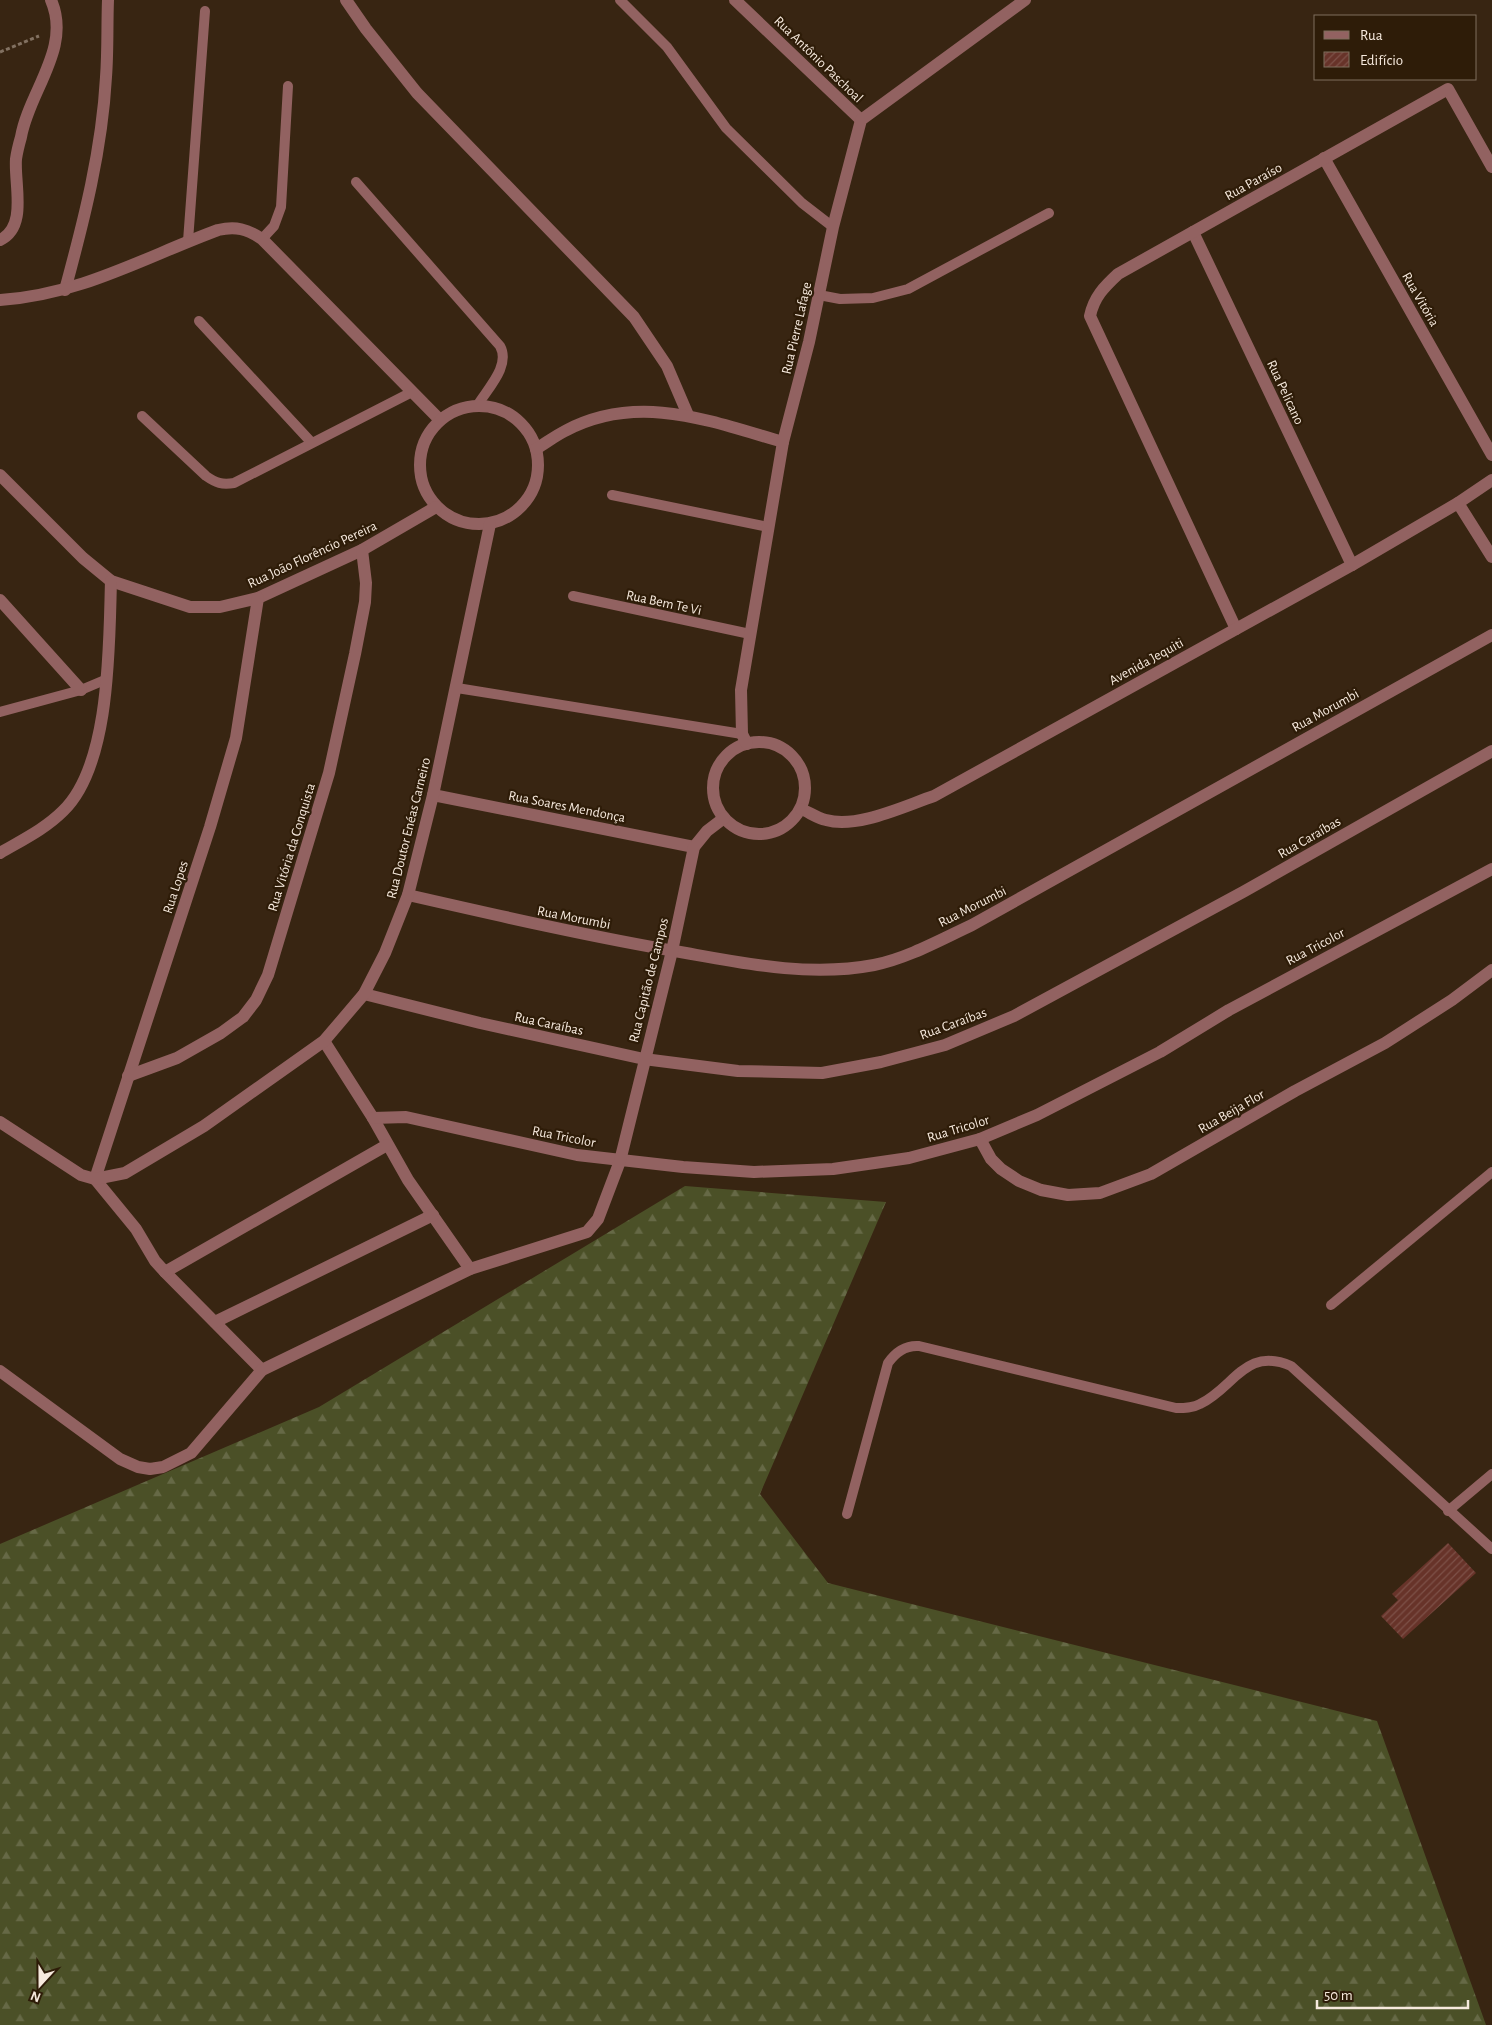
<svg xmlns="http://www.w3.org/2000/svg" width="1492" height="2025" font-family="'Alegreya Sans',sans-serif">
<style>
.forest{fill:url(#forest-firs)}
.building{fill:url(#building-hatch)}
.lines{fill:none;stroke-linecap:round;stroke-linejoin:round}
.path{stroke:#827161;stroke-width:3;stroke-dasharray:4 2.5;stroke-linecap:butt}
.service{stroke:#926261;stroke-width:10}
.minor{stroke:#926261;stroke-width:12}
.labels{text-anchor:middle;stroke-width:4.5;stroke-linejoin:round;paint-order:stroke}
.street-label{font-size:14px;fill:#f6e9dd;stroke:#2e1c08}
</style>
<defs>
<pattern id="forest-firs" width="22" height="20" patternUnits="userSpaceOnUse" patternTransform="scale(1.25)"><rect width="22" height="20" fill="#4b5027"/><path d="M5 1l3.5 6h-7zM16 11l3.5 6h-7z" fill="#666946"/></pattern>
<pattern id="building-hatch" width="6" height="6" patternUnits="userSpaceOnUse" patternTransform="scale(1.25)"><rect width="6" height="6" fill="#673329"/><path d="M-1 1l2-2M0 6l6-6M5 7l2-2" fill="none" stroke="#7d5148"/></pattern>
</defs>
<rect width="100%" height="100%" fill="#382512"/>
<polygon class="forest" points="685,1186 886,1202 760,1494 828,1583 1377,1721 1486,2025 0,2025 0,1544 319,1407"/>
<polygon class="building" points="1448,1543 1476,1573 1403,1639 1381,1616 1398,1600 1392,1594"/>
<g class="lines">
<polyline class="path" points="0,52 39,36"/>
<g class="service">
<polyline points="620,0 667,47 726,128 802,203 833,227"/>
<path d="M356,182L500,346C511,366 487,389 477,406"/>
<polyline points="262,239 274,226 281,207 288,86"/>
<polyline points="188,241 205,11"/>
<polyline points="819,295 840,299 873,298 908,289 1049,213"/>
<polyline points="199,321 311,442"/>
<path d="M142,416L206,476C216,483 222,485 234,483L412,392"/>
<polyline points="612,495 768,527"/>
<polyline points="573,596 750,634"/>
<polyline points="457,688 742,734"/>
<polyline points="0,712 81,690 107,679"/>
<polyline points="1331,1305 1492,1172"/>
<polyline points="1448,1511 1492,1474"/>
<path d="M847,1514L888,1363C895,1353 905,1345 919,1346L1176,1408C1184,1408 1193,1408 1200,1404C1234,1388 1245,1346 1291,1366L1492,1549"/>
</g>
<g class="minor">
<polyline points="346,0 366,29 417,93 634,317 667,366 688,415"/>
<polyline points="735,0 861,120"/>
<polyline points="1324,158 1492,455"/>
<polyline points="1193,232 1352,565"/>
<path d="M0,240C28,227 14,184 16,159C17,152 19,144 21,137C29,91 72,48 51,0"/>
<path d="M65,290C84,220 102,150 106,77C108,51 107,25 108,0"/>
<path d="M0,300C80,295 145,257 218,230C236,226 247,229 262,239L440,420"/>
<circle cx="479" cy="465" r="59"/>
<path d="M536,449C546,443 555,436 565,431C638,392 710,421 783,442"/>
<polyline points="0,475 83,558 111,581 190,607 220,607 258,598 362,550 436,507"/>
<polyline points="1458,503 1492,557"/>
<polyline points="258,598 236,738 210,827 95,1179 136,1229 155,1261 165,1272 262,1370"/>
<polyline points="0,600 81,690"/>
<path d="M1236,629L1090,316C1094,297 1104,287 1118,274L1448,89L1492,167"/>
<circle cx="759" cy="788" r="46"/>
<polyline points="747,744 742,734 741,690 783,442 809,342 833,227 861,120 1025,0"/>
<polyline points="433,795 694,847"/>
<path d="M801,809C809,812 817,818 826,820C857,829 904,806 934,796L1352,565L1458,503L1492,480"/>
<path d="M0,853C22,840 45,829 63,811C111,765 109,643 111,581"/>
<path d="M408,895C500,916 592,937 686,953C747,964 811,977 874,965C908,958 940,940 972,925L1492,635"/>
<polyline points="364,994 480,1023 644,1059 738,1071 822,1073 881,1062 945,1045 1014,1016 1243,892 1492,751"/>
<polyline points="324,1041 373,1118 408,1180 470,1269"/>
<polyline points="128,1076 177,1058 221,1033 243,1017 256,1000 268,975 329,773 355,654 365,602 366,583 362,550"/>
<polyline points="373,1118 406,1117 577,1155 683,1167 754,1172 833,1169 909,1158 980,1139 1037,1115 1160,1052 1229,1010 1492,869"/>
<polyline points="0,1122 81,1175 95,1179 125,1173 204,1126 324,1041 364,994 385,953 408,895 433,795 490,524"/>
<polyline points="980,1139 991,1159 1001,1169 1019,1181 1041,1190 1068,1195 1100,1193 1151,1174 1295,1091 1385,1043 1452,1000 1492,970"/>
<polyline points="165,1272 387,1145"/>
<polyline points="215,1322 433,1215"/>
<polyline points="0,1371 120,1459 138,1467 150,1469 163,1467 191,1453 262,1370 470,1269 587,1232 598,1219 620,1161 672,951 694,847 707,831 724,818"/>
</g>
</g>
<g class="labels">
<g class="street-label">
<text transform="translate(819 59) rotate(44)" y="5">Rua Antônio Paschoal</text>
<text transform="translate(1253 181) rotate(-29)" y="5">Rua Paraíso</text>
<text transform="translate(1421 299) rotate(60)" y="5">Rua Vitória</text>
<text transform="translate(796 328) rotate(-77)" y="5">Rua Pierre Lafage</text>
<text transform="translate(1286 392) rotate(65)" y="5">Rua Pelicano</text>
<text transform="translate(312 554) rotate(-25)" y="5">Rua João Florêncio Pereira</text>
<text transform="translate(664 602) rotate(12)" y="5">Rua Bem Te Vi</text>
<text transform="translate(1146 661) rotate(-29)" y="5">Avenida Jequiti</text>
<text transform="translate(1325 710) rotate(-29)" y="5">Rua Morumbi</text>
<text transform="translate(567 806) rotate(11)" y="5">Rua Soares Mendonça</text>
<text transform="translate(408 828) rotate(-76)" y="5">Rua Doutor Enéas Carneiro</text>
<text transform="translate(1309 837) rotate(-30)" y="5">Rua Caraíbas</text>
<text transform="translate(291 847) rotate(-73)" y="5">Rua Vitória da Conquista</text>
<text transform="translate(175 887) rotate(-72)" y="5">Rua Lopes</text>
<text transform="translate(972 906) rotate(-27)" y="5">Rua Morumbi</text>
<text transform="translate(574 917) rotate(11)" y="5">Rua Morumbi</text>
<text transform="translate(1315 946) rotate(-28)" y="5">Rua Tricolor</text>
<text transform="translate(648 980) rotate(-76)" y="5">Rua Capitão de Campos</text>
<text transform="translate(549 1023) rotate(12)" y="5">Rua Caraíbas</text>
<text transform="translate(953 1023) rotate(-20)" y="5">Rua Caraíbas</text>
<text transform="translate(1231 1111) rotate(-30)" y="5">Rua Beija Flor</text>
<text transform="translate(958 1128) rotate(-17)" y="5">Rua Tricolor</text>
<text transform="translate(564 1136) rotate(11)" y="5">Rua Tricolor</text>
</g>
</g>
<rect x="1314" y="15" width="162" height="65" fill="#2e1c08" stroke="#7e6e5d"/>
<rect x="1324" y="31" width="25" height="8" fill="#926261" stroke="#7e6e5d"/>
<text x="1360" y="40" font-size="15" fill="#f6e9dd">Rua</text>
<rect x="1324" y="52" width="25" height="15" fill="url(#building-hatch)" stroke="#7e6e5d"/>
<text x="1360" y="65" font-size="15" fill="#f6e9dd">Edifício</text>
<g transform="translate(40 1985) rotate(201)" stroke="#2e1c08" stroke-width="4" paint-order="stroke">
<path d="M0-4L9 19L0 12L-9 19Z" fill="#f6e9dd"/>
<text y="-8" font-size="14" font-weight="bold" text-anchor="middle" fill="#f6e9dd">N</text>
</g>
<path d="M1317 2000v8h151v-8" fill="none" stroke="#f6e9dd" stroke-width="2.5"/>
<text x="1324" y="2000" font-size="15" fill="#f6e9dd" stroke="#2e1c08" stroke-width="4" paint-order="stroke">50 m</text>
</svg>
